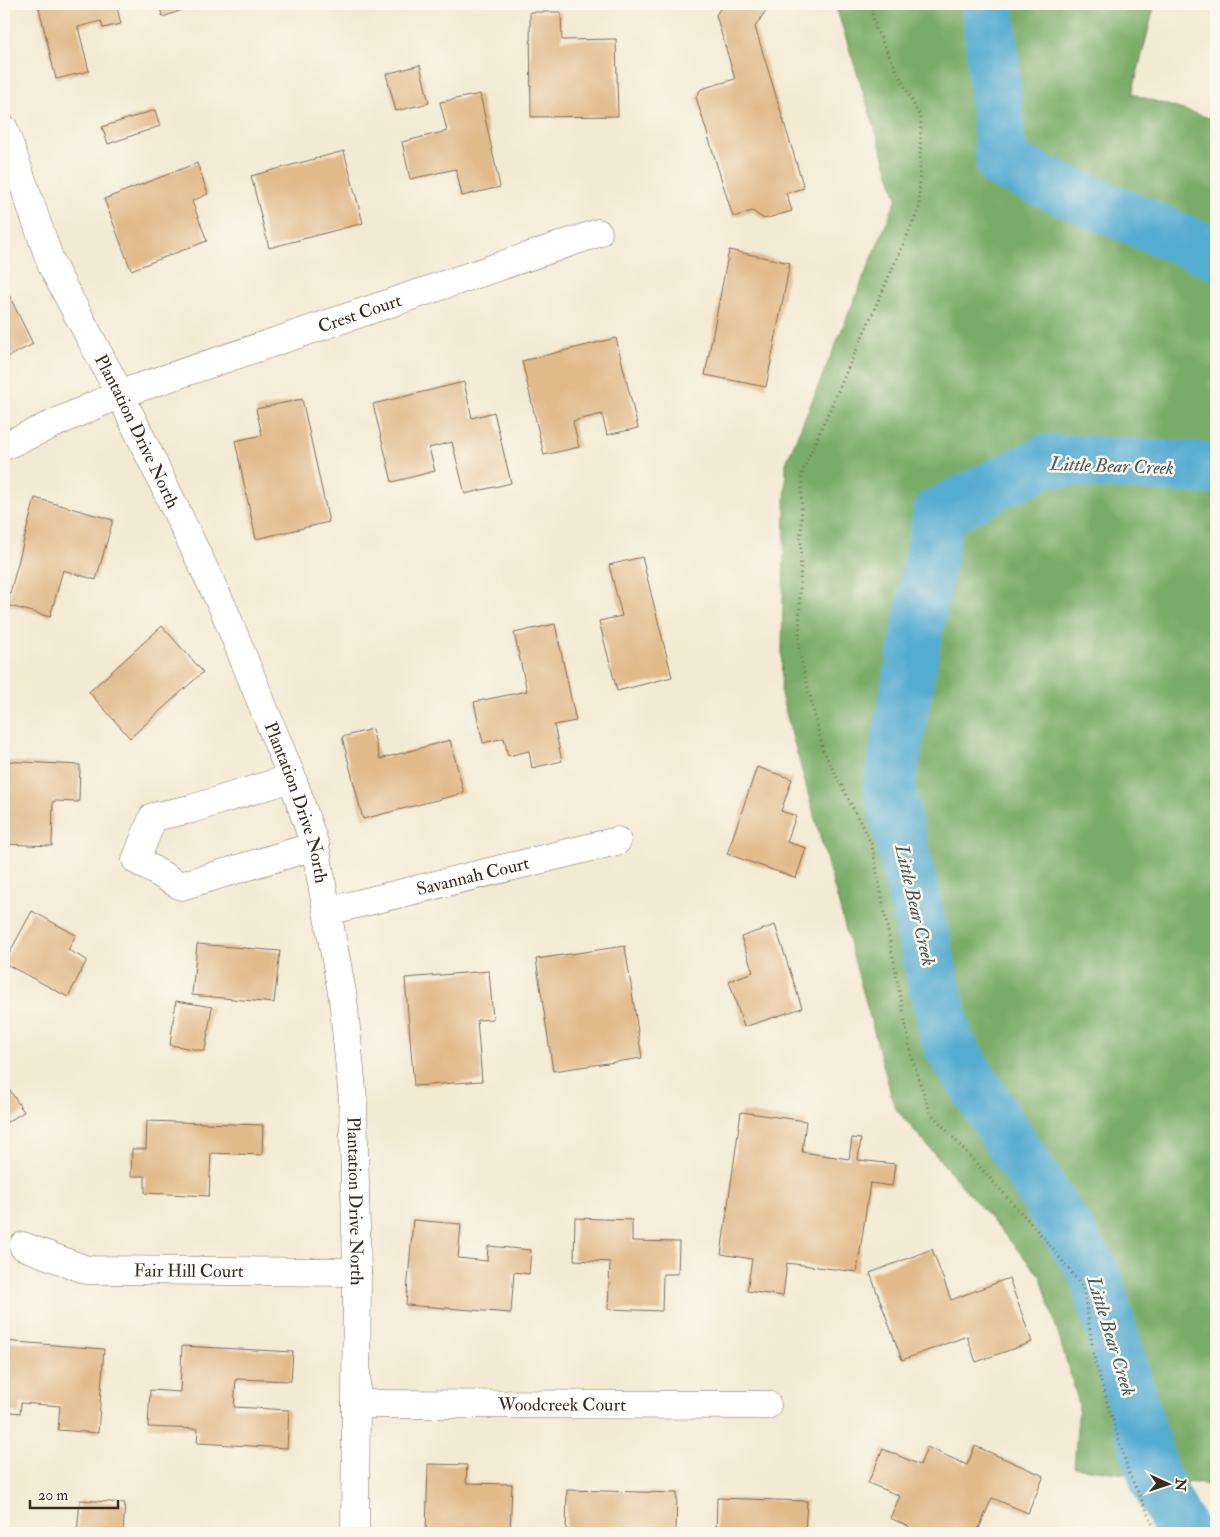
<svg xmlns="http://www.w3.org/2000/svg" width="1220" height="1537" font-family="'IM FELL Double Pica',serif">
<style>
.forest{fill:#79ac68;stroke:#5a6b43}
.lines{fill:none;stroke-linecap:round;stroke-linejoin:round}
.river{stroke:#54acd1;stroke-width:52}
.building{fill:#e1ba8a}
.minor-casing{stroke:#7b6d5d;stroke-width:29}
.path{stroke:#7b6d5d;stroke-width:3;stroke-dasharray:1 4;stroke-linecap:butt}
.minor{stroke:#fff;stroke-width:28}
.labels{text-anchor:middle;stroke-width:5;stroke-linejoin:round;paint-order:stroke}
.street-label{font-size:18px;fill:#3b2a1e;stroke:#fbf7ec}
.water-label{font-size:19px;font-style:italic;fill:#44585d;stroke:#fbf7ec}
</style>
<rect width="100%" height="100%" fill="#fbf7ec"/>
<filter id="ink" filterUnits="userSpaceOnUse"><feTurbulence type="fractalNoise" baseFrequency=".02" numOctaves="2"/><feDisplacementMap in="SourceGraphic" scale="10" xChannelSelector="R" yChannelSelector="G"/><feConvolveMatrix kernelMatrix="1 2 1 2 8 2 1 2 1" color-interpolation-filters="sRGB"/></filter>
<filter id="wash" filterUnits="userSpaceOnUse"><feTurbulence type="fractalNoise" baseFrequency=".0096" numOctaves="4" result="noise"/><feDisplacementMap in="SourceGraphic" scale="20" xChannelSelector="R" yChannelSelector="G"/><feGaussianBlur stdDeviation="1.12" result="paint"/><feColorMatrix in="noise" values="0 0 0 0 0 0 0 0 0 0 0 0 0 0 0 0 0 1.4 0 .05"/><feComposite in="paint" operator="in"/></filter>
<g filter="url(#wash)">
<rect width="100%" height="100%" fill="#f3ead3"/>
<polygon class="forest" points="835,4 1155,4 1132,94 1216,120 1216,1486 1074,1467 1079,1404 1041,1277 895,1108 781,695 786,463 897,198"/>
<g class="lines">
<g class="river">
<polyline points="988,4 1002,164 1216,254"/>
<polyline points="1183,1533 1155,1479 1095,1274 948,1043 889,788 939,513 1048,460 1216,469"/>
</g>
</g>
<g id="blocks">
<g class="building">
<polygon points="38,4 116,4 121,24 103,28 101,21 78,27 89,71 56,79"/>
<polygon points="158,4 198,4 163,17"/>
<polygon points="723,4 770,4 755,27 804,188 786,193 792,211 764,219 752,211 733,217 696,97 701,89 735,79 716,15"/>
<polygon points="530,12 561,12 562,40 616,39 618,116 531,117"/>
<polygon points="420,65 429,103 396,111 386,74"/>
<polygon points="480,94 500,187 462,196 456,169 410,179 402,142 447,131 440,102"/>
<polygon points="155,110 160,126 108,144 102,127"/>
<polygon points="344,151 363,223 269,248 251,176"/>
<polygon points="197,163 208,194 192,201 207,241 131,270 104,199"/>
<polygon points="729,250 790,263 766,387 705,375"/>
<polygon points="4,285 33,344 4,359"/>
<polygon points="616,338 638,428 607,435 602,414 573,421 579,447 544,455 522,361"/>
<polygon points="464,382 472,418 494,412 511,483 465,494 452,442 429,448 435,471 392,482 373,404"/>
<polygon points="302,399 329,522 256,539 235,441 262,435 256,409"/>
<polygon points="35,498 113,520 96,580 63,570 50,617 7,605"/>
<polygon points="642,557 672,677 617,691 599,621 622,616 609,565"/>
<polygon points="555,624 576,721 554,725 562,761 532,768 529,751 508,756 504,738 483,743 474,702 527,691 514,633"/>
<polygon points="162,626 203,672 130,738 89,692"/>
<polygon points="372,729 380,759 450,740 464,793 363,819 342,737"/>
<polygon points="4,761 80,765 79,802 53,801 52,846 4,844"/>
<polygon points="757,767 792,779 781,811 796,816 787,842 806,848 796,878 727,854"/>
<polygon points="32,911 76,935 68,950 87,960 68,997 4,963"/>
<polygon points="775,925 802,1008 744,1027 729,981 753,972 741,937"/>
<polygon points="197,944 280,951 274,1003 192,995"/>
<polygon points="625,946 642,1058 553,1071 536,959"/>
<polygon points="489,971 493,1019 477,1020 482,1081 414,1086 405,978"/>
<polygon points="176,1001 212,1007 205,1051 170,1045"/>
<polygon points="4,1081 24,1112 4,1124"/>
<polygon points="741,1112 806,1121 802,1152 849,1159 852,1138 861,1139 858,1160 895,1164 892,1186 870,1183 857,1272 787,1263 783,1296 747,1291 752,1259 721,1254"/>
<polygon points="147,1121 263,1125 262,1155 211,1153 209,1196 145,1193 145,1176 131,1176 132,1149 146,1149"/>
<polygon points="575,1218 632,1220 632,1241 679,1242 678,1274 663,1274 662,1311 608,1309 610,1262 574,1260"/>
<polygon points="413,1220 461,1224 458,1258 487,1261 488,1246 531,1250 529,1274 514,1272 511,1313 406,1305"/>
<polygon points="932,1249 951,1300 1009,1278 1032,1342 976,1362 967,1336 902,1360 870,1273"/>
<polygon points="4,1341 104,1349 98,1433 58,1430 60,1406 21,1403 20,1413 4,1411"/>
<polygon points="182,1346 293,1352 291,1381 236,1379 234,1407 289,1410 287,1448 197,1443 198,1429 148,1427 150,1390 180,1392"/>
<polygon points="975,1446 1044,1476 1028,1513 992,1498 977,1533 907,1533 910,1527 890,1518 900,1496 868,1483 883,1449 920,1465 927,1447 967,1465"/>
<polygon points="428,1464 467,1465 466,1483 512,1484 510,1533 426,1533"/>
<polygon points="567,1490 677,1493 676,1533 566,1533"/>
<polygon points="717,1498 807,1501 805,1533 716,1533"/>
<polygon points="80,1500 125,1503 123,1533 77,1533"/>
</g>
</g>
</g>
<g filter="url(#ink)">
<use href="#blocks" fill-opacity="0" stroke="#7b6d5d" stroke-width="1"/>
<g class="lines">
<g class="minor-casing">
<g id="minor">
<path id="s1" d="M4,129L52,266L120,394L224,610L292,778L315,846L343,998L353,1100L357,1272L355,1533"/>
<path id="s2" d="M4,446L120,394L598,233"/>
<polyline points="292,778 191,809 153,817 136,860 181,886 315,846"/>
<path id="s3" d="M328,911L617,841"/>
<path id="s4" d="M23,1246L87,1270L357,1272"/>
<path id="s5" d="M356,1404L767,1405"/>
</g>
</g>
<polyline class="path" points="870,4 876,29 921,119 919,209 802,472 799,651 823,750 872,845 912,1059 930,1112 1043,1237 1083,1287 1095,1362 1129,1473 1157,1533"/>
<use href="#minor" class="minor"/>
</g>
</g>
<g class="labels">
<g class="street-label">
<text dy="6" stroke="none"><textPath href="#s2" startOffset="380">Crest Court</textPath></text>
<text dy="6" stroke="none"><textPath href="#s1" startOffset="331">Plantation Drive North</textPath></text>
<text dy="6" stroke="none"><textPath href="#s1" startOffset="736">Plantation Drive North</textPath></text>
<text dy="6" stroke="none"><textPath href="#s3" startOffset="149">Savannah Court</textPath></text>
<text dy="6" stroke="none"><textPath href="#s1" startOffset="1141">Plantation Drive North</textPath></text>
<text dy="6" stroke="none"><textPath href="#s4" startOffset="170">Fair Hill Court</textPath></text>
<text dy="6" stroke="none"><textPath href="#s5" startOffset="206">Woodcreek Court</textPath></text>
</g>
<g class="water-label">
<text transform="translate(1112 465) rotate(2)" y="7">Little Bear Creek</text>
<text transform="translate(916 905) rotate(77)" y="7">Little Bear Creek</text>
<text transform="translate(1112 1336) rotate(73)" y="7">Little Bear Creek</text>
</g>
</g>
<rect width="1220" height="1537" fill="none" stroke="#fbf7ec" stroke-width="20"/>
<g transform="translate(1168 1484) rotate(93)" stroke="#fbf7ec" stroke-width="4" paint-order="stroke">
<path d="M0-4L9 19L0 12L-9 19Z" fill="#3b2a1e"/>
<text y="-8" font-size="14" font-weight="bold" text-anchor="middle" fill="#3b2a1e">N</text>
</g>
<path d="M30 1500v8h88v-8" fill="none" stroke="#3b2a1e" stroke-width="2.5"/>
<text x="38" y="1500" font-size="15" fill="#3b2a1e" stroke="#fbf7ec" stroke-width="4" paint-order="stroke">20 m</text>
</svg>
